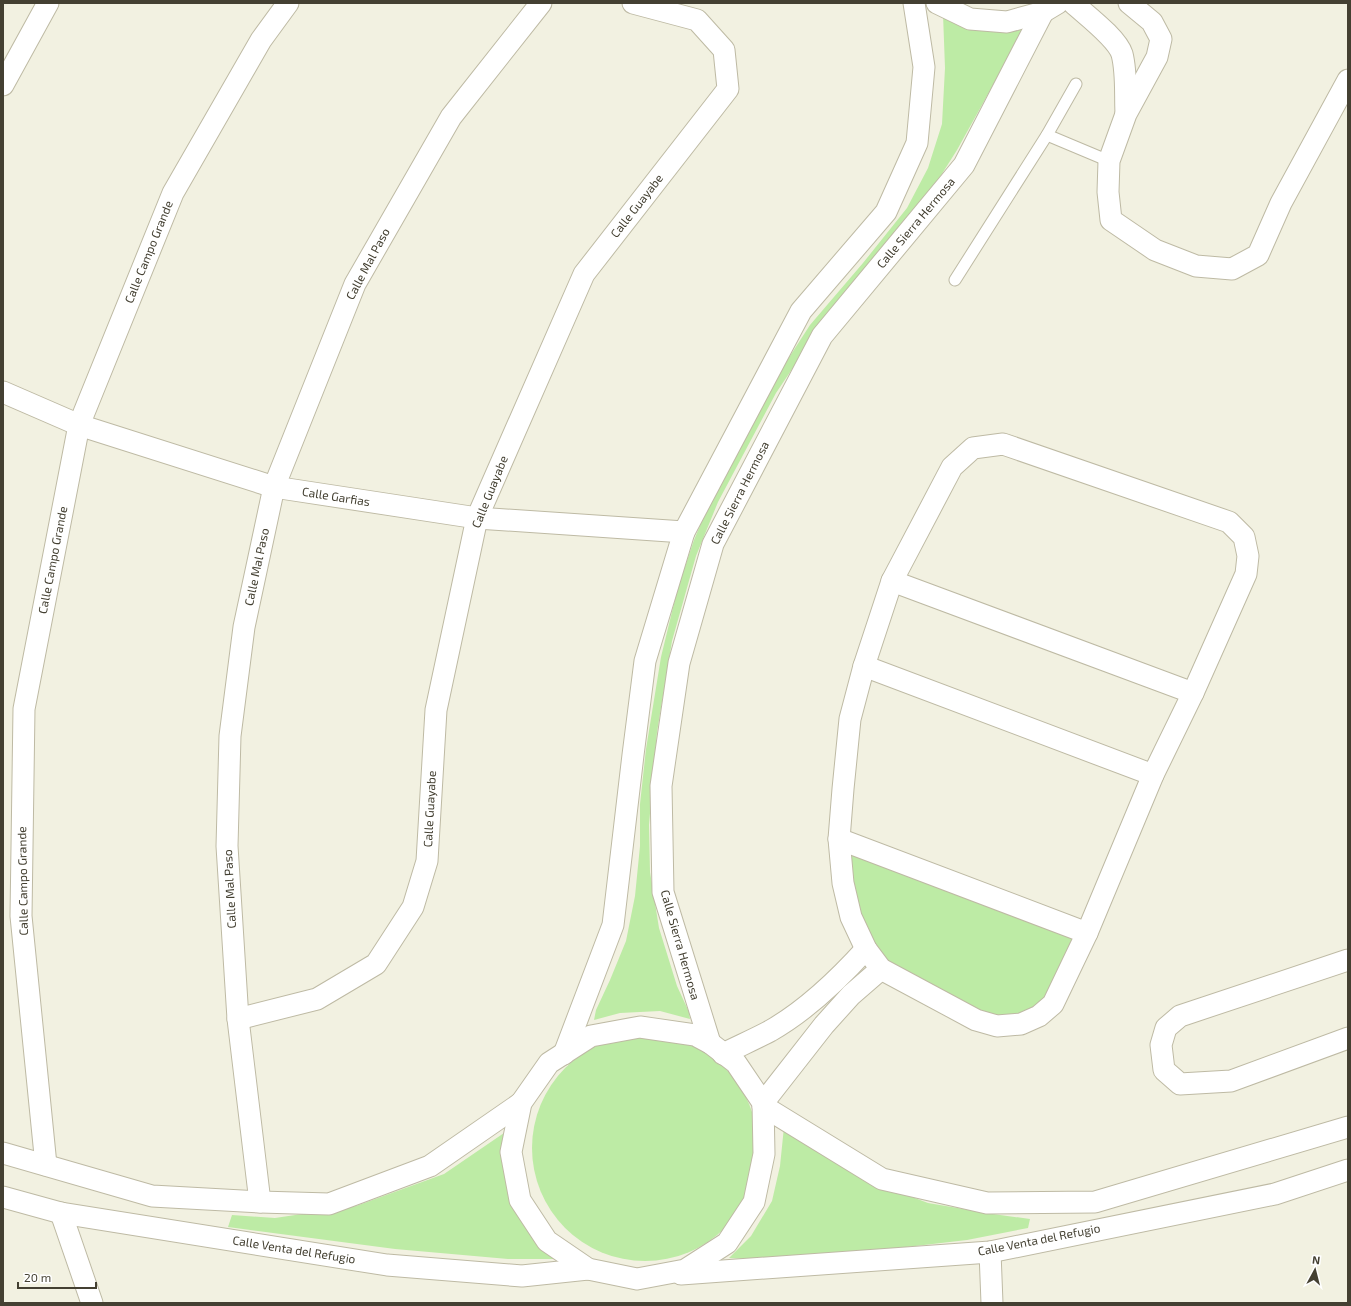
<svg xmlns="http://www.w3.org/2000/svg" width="1351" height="1306" font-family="'Exo 2',sans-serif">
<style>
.green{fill:#bdeba5}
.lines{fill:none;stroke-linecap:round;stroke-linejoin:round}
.lane-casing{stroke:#bebaa4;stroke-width:13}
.street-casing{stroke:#bebaa4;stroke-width:23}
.lane{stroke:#fff;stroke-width:11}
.street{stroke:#fff;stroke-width:21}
.labels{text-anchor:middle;stroke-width:4;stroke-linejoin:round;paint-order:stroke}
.street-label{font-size:12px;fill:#444032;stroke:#fff}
</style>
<rect width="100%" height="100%" fill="#f2f1e1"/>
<g class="green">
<polygon points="943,14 1007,29 1024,29 957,150 926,199 821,326 776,393 718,502 696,556 672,641 657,732 649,825 650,872 659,928 677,986 689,1012 690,1019 660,1011 620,1013 594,1020 596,1010 610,980 626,941 635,896 640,846 640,804 646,749 661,657 678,587 694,540 718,483 766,393 810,325 863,263 907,208 928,168 942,124 945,68"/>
<polygon points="839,839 1087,933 1053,1004 997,1026 866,949"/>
<circle cx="645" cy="1148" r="113"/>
<polygon points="784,1127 867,1180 928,1203 993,1214 1030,1219 1028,1228 967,1240 872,1251 745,1259 729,1258 751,1236 772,1201 780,1166"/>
<polygon points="504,1133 509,1175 560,1259 508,1259 395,1249 228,1227 232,1215 275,1218 356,1206 444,1174"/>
</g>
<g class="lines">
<g class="lane-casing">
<g id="lane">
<polyline points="1047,135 1109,161"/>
<polyline points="955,280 1047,135 1076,84"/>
</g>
</g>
<g class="street-casing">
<g id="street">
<polyline points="937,3 970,19 1007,22 1043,12 1058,3"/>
<path d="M1073,3C1086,15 1117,38 1122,54C1127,73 1125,95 1126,113"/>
<polyline points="1129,3 1152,22 1161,39 1157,57 1126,114 1109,161 1108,192 1111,220 1155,250 1196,266 1232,269 1258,255 1281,203 1348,80"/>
<polyline points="3,85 48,3"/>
<polyline points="3,392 79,425 274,487 477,518 684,532"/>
<polygon points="1003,444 1229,522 1244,537 1248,556 1246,574 1193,693 1153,775 1087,933 1053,1004 1039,1016 1021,1024 997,1026 976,1020 881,969 866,949 851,917 843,883 839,839 843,789 850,719 864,666 892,581 952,467 973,448"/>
<polyline points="892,581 1193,693"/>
<polyline points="864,666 1153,775"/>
<polyline points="839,839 1087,933"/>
<polyline points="1348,960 1180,1016 1166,1028 1161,1045 1164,1070 1180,1084 1231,1081 1348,1038"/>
<polyline points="238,1019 317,999 376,964 413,907 427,861 436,710 477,518 584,274 728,89 724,50 697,20 633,3"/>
<polygon points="640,1027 695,1035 710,1043 736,1063 763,1103 764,1154 754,1202 727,1243 685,1270 637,1279 588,1269 547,1241 520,1200 511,1152 521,1103 549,1063 591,1036"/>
<polyline points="710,1043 663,892 661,786 679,663 713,544 822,336 964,165 1043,12"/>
<polyline points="564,1054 613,925 633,755 645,661 684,532 801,311 886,212 917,143 924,67 914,3"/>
<path d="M723,1054C739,1046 755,1039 770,1031C807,1010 838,980 866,949"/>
<polyline points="763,1103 824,1025 851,995 881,969"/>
<polyline points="763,1106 882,1179 987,1203 1095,1202 1348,1127"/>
<polyline points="3,1153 152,1196 260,1202 329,1204 430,1166 521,1103"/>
<polyline points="46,1165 21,916 24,709 79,425 173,193 261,40 288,3"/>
<polyline points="3,1197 61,1213 387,1265 522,1276 588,1269"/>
<polyline points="260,1202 238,1019 227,846 230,736 244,627 274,487 355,284 451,117 541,3"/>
<polyline points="61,1213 92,1303"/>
<polyline points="990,1252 992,1303"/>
<polyline points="681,1274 990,1252 1275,1194 1348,1170"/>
</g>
</g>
<use href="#lane" class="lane"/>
<use href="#street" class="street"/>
</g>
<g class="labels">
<g class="street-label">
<text transform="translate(637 206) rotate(-52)" y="4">Calle Guayabe</text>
<text transform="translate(916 223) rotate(-50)" y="4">Calle Sierra Hermosa</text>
<text transform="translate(149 252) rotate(-68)" y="4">Calle Campo Grande</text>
<text transform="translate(368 264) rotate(-62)" y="4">Calle Mal Paso</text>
<text transform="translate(490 492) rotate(-68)" y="4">Calle Guayabe</text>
<text transform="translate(740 493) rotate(-63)" y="4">Calle Sierra Hermosa</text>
<text transform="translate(336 497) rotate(9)" y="4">Calle Garfias</text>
<text transform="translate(53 560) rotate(-79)" y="4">Calle Campo Grande</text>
<text transform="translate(257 567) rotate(-78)" y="4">Calle Mal Paso</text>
<text transform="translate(430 809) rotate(-87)" y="4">Calle Guayabe</text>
<text transform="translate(23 881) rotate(-91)" y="4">Calle Campo Grande</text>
<text transform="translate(230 889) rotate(-93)" y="4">Calle Mal Paso</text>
<text transform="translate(680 945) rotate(74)" y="4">Calle Sierra Hermosa</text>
<text transform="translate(1039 1240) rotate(-11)" y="4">Calle Venta del Refugio</text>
<text transform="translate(294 1250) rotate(9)" y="4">Calle Venta del Refugio</text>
</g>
</g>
<rect width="1351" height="1306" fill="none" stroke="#444032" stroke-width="8"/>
<g transform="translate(1315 1270) rotate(7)" stroke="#ffffff" stroke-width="3" paint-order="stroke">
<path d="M0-3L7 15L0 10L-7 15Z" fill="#444032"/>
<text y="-6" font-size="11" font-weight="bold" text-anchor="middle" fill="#444032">N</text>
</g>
<path d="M18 1282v6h78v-6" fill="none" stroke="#444032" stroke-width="2"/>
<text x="24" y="1282" font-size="12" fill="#444032" stroke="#ffffff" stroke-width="3" paint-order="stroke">20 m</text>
</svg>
